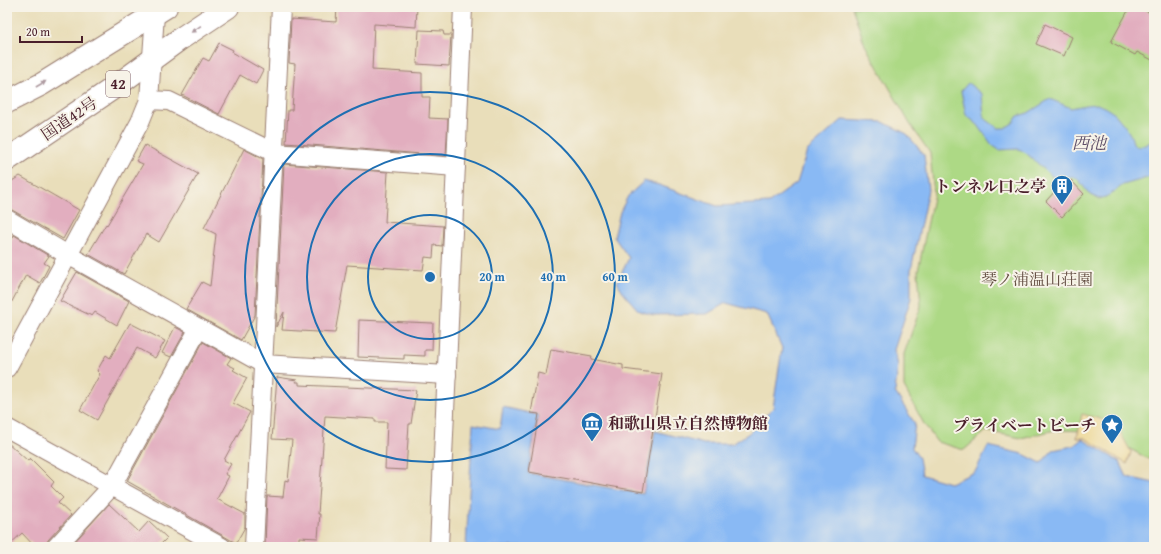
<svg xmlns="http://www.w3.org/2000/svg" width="1161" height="554" font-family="'Gentium Book Plus','Noto Serif JP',serif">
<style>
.green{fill:#add985;stroke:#7c7c58}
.sand{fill:#eeda9e;stroke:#9c7c64}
.water{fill:#89b9f4;stroke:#6a6c90}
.building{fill:#e2aebf}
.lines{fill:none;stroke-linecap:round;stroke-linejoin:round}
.street-casing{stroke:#9a7e72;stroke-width:20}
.highway-casing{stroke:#9a7e72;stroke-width:24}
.street{stroke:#fff;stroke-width:18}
.highway{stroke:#fff;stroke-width:22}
.oneway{fill:#ae9aa0}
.ring{fill:none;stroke:#1f6fb2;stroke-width:2}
.labels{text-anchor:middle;stroke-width:4;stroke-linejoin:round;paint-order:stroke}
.shield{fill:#f7f3e8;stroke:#7e5f64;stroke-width:1}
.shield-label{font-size:15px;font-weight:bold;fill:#4a1f2b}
.street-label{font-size:16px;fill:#4a1f2b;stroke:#f7f3e8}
.poi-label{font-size:16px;font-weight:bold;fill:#4a1f2b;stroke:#f7f3e8;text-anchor:end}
.park-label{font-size:16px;fill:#634e42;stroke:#f7f3e8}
.water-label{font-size:17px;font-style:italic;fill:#5d4d67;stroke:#f7f3e8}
.centre{fill:#1f6fb2;stroke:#f7f3e8;stroke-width:2}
.ring-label{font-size:12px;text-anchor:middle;font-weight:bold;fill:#1f6fb2;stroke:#f7f3e8;stroke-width:4;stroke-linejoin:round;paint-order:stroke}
</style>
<rect width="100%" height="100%" fill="#f7f3e8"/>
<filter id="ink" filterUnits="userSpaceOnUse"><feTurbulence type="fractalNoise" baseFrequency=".025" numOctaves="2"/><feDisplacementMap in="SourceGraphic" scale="8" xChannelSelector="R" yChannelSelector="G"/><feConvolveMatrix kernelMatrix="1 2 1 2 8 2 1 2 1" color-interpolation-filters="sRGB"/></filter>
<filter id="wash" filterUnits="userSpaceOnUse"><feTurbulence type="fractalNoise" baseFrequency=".012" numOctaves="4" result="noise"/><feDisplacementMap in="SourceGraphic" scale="16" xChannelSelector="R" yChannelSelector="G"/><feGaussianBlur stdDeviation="0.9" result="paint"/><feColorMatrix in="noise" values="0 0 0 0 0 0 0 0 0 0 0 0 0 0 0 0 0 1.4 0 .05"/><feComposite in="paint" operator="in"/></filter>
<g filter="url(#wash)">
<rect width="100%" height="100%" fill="#e9deba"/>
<polygon class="green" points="852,7 1154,7 1154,462 1132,450 1090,431 1055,430 1021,438 986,431 964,450 937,442 924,424 904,387 904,354 921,306 918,271 934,193 930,153 910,124 865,45"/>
<polygon class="sand" points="1082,414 1115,423 1131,452 1127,464 1085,438 1077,438"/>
<g class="water">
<polygon points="968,83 982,94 984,118 998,128 1005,128 1013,123 1018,116 1028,113 1050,99 1071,108 1086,105 1097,104 1106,108 1115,114 1125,126 1131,136 1133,143 1136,146 1145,145 1154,140 1154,176 1123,185 1108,196 1099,199 1090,195 1077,178 1069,177 1062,180 1055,179 1026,153 1019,149 999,150 992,145 978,125 966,115 961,91"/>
<polygon points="842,120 883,122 907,134 924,155 928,190 911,270 911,298 894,350 898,365 895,392 915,424 912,448 919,458 922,475 950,483 975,472 988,446 1023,454 1041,463 1053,450 1073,446 1082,439 1120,462 1127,477 1154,483 1154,547 466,547 473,424 500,429 503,407 538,415 528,473 643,494 655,431 704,444 732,444 749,433 773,408 782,348 767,314 726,303 707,314 654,315 639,311 625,295 617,282 629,258 614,237 620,212 628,196 644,181 659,185 717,206 769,203 797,183 807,151"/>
</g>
<g id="blocks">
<g class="building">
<polygon points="337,7 417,7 416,27 374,24 372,70 422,73 422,97 430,97 429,118 448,119 446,156 286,143 288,110 292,110 295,64 289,63 291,19 336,22"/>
<polygon points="1130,7 1140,7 1154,15 1154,61 1137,52 1135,55 1111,42"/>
<polygon points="1045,24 1072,37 1064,56 1036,44"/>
<polygon points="419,30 443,31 444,35 451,35 449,66 417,64"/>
<polygon points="219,43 233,50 232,52 263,70 256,84 240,75 219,114 182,95 203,58 209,61"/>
<polygon points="145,145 198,174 159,242 146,234 124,274 88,254 106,224 107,225 143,164 136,161"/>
<polygon points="244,149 263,159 255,315 241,340 186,309 202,282 210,286 216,234 204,228"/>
<polygon points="284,164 388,172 385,222 443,226 442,246 434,245 433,258 425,257 423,270 347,265 335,333 282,330 284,312 276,327"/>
<polygon points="20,176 79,210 63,239 12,210 7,209 7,184"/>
<polygon points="1071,180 1084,194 1062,217 1046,201 1057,189 1060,191"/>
<polygon points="14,235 49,256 44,263 49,266 40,283 26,275 7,311 7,248"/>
<polygon points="77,272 129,301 117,325 95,312 92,316 60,301"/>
<polygon points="359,320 433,323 432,350 425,350 425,356 404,355 404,359 358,357"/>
<polygon points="130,323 165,341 155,358 137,348 97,420 80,410 100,374 97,371 106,355 110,358"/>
<polygon points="175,327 185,332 171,357 162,353"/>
<polygon points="203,342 231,358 227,364 235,368 233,370 247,378 233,403 250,412 224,460 231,464 225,474 229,476 217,499 245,514 245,527 236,543 127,481"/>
<polygon points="551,349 592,356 591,359 623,365 623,369 662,374 643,492 529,472 539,414 531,413 538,373 546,375"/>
<polygon points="277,377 297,380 296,382 299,382 299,385 416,390 411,424 409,424 406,470 385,469 387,422 375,422 375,419 325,416 318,514 320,514 318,538 299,537 299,547 265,547 267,496 283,497 285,480 288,481 292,440 272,439"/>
<polygon points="7,442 28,461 30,458 54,482 51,486 63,498 58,503 71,515 48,540 46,547 35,547 22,533 7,547"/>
<polygon points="109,504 139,532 149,521 167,538 158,547 70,547"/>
</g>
</g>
</g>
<g filter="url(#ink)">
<use href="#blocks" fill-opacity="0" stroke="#9a7e72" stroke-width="1"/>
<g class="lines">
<g class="street-casing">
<g id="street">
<polyline points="149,100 169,101 275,153 456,167"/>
<polyline points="7,219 68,255 263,364 447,375"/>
<polyline points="7,368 140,122 149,100 155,14"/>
<polyline points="7,428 222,547"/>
<polyline points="56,547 112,486 199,328"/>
<polyline points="254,547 281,7"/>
<polyline points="439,547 463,7"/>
</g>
</g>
<g class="highway-casing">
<g id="highway">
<polyline points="7,102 42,84 166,7"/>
<polyline points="7,160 112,89 180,39 228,7"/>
</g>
</g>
<use href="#street" class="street"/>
<use href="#highway" class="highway"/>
</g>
<defs><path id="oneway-solid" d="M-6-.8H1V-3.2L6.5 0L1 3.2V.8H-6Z"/></defs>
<g class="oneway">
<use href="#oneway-solid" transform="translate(196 29) rotate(145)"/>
<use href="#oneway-solid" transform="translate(41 84) rotate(-30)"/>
</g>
</g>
<g class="ring">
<circle cx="430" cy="277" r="62"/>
<circle cx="430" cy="277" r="123"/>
<circle cx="430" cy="277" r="185"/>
</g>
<defs>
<g id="building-pin" transform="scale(1.15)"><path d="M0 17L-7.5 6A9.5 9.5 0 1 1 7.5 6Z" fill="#1f6fb2" stroke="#f7f3e8"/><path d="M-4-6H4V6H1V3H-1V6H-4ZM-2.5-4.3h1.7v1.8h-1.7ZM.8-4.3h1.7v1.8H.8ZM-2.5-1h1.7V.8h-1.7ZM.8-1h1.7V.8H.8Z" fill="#fff"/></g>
<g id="museum-pin" transform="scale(1.15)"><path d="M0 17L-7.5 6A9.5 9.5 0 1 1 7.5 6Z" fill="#1f6fb2" stroke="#f7f3e8"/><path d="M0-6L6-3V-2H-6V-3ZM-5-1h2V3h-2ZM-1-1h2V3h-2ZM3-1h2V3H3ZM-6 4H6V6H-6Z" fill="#fff"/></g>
<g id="sight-pin" transform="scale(1.15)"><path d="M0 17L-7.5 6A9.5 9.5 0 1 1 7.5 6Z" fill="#1f6fb2" stroke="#f7f3e8"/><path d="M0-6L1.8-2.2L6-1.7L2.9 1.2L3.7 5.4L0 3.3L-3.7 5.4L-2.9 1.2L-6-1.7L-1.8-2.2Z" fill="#fff"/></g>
</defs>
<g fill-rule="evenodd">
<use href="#building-pin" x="1062" y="186"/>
<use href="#museum-pin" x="592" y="423"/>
<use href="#sight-pin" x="1112" y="425"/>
</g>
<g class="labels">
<rect class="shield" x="106" y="71" width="24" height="26" rx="3"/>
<g class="shield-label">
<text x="118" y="89">42</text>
</g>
<g class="street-label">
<text transform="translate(69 118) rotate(-34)" y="6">国道42号</text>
</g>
<g class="poi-label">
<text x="1046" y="192">トンネル口之亭</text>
<text x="608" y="429" text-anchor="start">和歌山県立自然博物館</text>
<text x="1096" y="431">プライベートビーチ</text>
</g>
<g class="park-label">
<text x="1037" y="285">琴ノ浦温山荘園</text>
</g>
<g class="water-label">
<text x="1089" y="149">西池</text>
</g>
</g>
<circle cx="430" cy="277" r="6" class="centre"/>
<g class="ring-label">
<text x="492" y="281">20 m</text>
<text x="553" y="281">40 m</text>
<text x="615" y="281">60 m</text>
</g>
<rect width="1161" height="554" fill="none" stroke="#f7f3e8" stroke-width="24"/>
<path d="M20 36v6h62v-6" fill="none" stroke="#4a1f2b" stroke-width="2"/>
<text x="26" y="36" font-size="12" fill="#4a1f2b" stroke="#f7f3e8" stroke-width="3" paint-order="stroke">20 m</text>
</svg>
